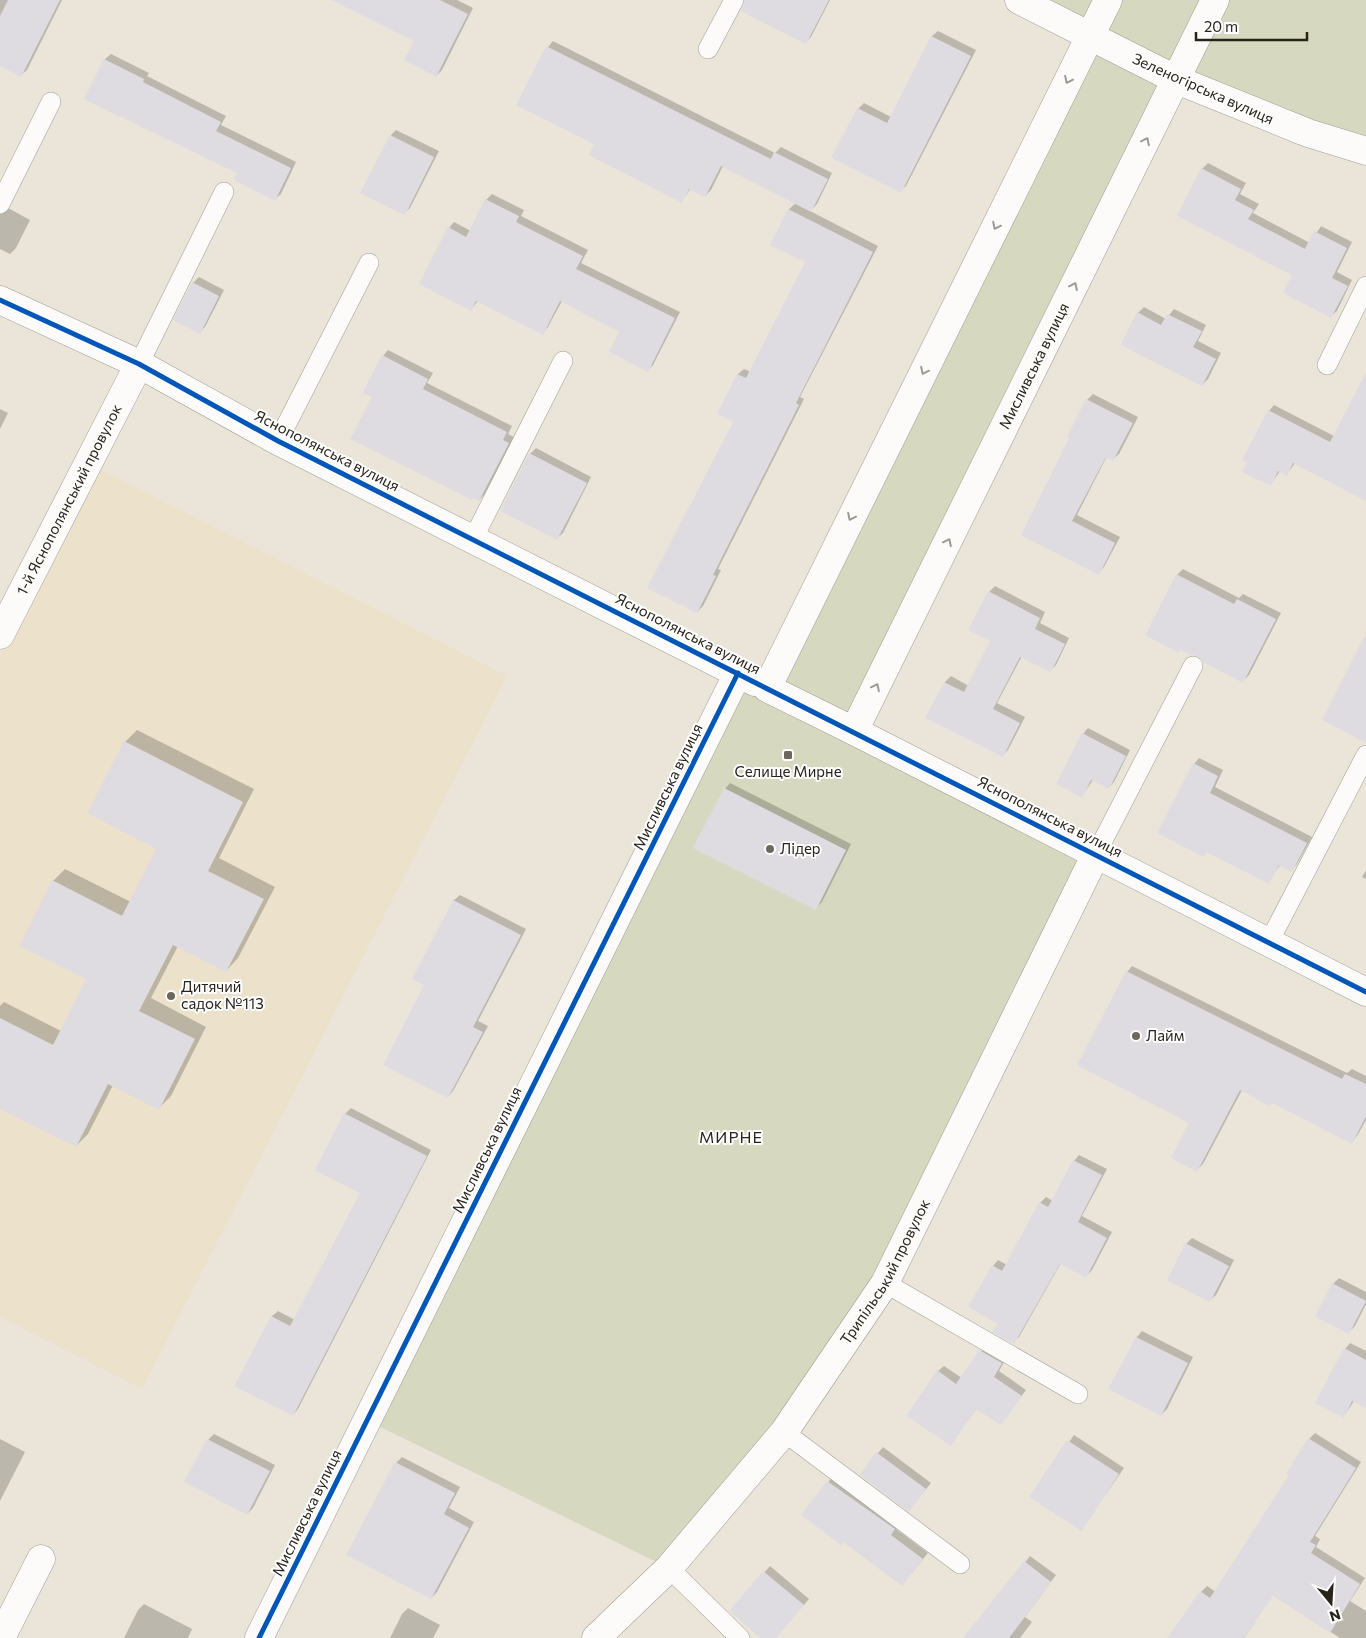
<svg xmlns="http://www.w3.org/2000/svg" width="1366" height="1638" font-family="Commissioner,sans-serif">
<style>
.built{fill:#ece1cb}
.green{fill:#d6d8c0}
.shadow{fill:#0003}
.building{fill:#dfdce1}
.lines{fill:none;stroke-linecap:round;stroke-linejoin:round}
.lane-casing{stroke:#a19c93;stroke-width:20}
.street-casing{stroke:#a19c93;stroke-width:29}
.secondary-casing{stroke:#a19c93;stroke-width:29}
.lane{stroke:#fcfbf9;stroke-width:19}
.street{stroke:#fcfbf9;stroke-width:28}
.secondary{stroke:#fcfbf9;stroke-width:28}
.cycleway-casing{stroke:#fff;stroke-width:8}
.cycleway{stroke:#0057b8;stroke-width:5}
.oneway{stroke:#9d9a95}
.poi-dot{fill:#6c685e;stroke:#fff;stroke-width:2}
.labels{text-anchor:middle;stroke-width:4;stroke-linejoin:round;paint-order:stroke}
.street-label{font-size:15px;fill:#28241b;stroke:#fff}
.poi-label{font-size:15px;fill:#28241b;stroke:#fff;text-anchor:start}
.neighbourhood-label{font-size:16px;letter-spacing:1px;fill:#28241b;stroke:#fff}
</style>
<rect width="100%" height="100%" fill="#ebe5d9"/>
<polygon class="built" points="96,467 507,676 142,1389 0,1317 0,656 57,550"/>
<polygon class="green" points="1019,0 1366,0 1366,151 1177,81 854,731 1096,854 885,1283 669,1568 366,1420 738,673 766,688 1090,37"/>
<g class="shadow">
<polygon points="0,0 62,0 27,70 21,75 0,65"/>
<polygon points="334,0 457,0 473,8 442,70 436,76 415,40"/>
<polygon points="756,0 830,0 811,37 805,43"/>
<polygon points="938,31 976,50 906,186 900,191 858,109 864,103 891,117 932,36"/>
<polygon points="553,41 775,153 781,147 832,173 817,204 810,211 878,246 800,397 804,399 718,569 721,570 703,606 697,612 735,422 719,414 738,374 744,369 751,372 806,262 789,209 796,203 723,166 711,190 705,196 691,188 681,202 596,143 518,105 548,47"/>
<polygon points="111,54 149,73 147,76 226,116 221,125 296,162 281,194 275,199 239,173 85,99 105,59"/>
<polygon points="396,130 439,151 410,208 404,214 391,135"/>
<polygon points="1208,163 1246,183 1240,194 1259,204 1253,213 1310,243 1321,226 1352,242 1337,272 1352,280 1337,311 1331,316 1202,169"/>
<polygon points="492,194 524,210 521,216 588,250 581,263 680,312 653,365 647,371 621,331 562,301 548,327 543,333 478,301 471,309 449,228 454,222 471,231 486,200"/>
<polygon points="0,208 10,209 30,220 16,248 10,254 0,249"/>
<polygon points="199,277 224,290 205,327 199,332 193,283"/>
<polygon points="1144,307 1166,319 1174,309 1206,325 1198,341 1221,353 1208,379 1202,385 1138,313"/>
<polygon points="388,350 433,373 427,383 512,426 508,434 514,437 485,494 479,500 373,397 383,356"/>
<polygon points="1093,394 1138,417 1119,454 1113,459 1107,456 1077,515 1120,537 1104,567 1099,573 1022,534 1071,438 1087,400"/>
<polygon points="1274,405 1334,436 1366,411 1366,499 1295,463 1287,474 1280,471 1270,485 1269,411"/>
<polygon points="0,409 8,413 0,429"/>
<polygon points="536,448 591,477 563,533 557,538 530,454"/>
<polygon points="1183,569 1239,598 1243,594 1281,613 1249,675 1243,681 1198,655 1177,575"/>
<polygon points="995,586 1045,612 1040,623 1069,638 1056,665 1050,671 1022,656 997,703 1025,717 1008,750 1002,756 927,717 945,682 951,676 969,686 992,641 989,592"/>
<polygon points="1088,728 1130,750 1114,782 1108,788 1093,780 1082,796 1083,734"/>
<polygon points="137,730 254,789 219,858 275,887 238,958 226,971 178,946 151,998 206,1027 171,1096 159,1108 113,1085 88,1134 76,1146 0,1107 0,1006 4,1002 61,1031 88,979 53,881 65,869 131,902 158,848 125,742"/>
<polygon points="1199,758 1223,770 1215,787 1312,837 1297,864 1292,870 1280,865 1268,882 1207,851 1204,855 1194,764"/>
<polygon points="730,783 851,844 822,902 816,908 725,789"/>
<polygon points="1366,870 1366,879 1362,877"/>
<polygon points="460,895 526,929 478,1021 488,1026 453,1091 448,1097 426,985 413,978 454,900"/>
<polygon points="1132,966 1347,1073 1352,1069 1366,1076 1366,1120 1357,1136 1352,1142 1272,1102 1242,1090 1203,1164 1197,1170 1191,1122 1127,972"/>
<polygon points="351,1108 431,1150 298,1409 293,1415 236,1385 272,1316 278,1311 295,1320 361,1192 345,1114"/>
<polygon points="1079,1155 1107,1169 1082,1216 1112,1232 1092,1270 1086,1276 1061,1263 1019,1337 1013,1342 1000,1323 993,1266 998,1260 1007,1265 1040,1203 1046,1197 1053,1201 1074,1161"/>
<polygon points="1192,1238 1234,1260 1216,1295 1210,1300 1186,1244"/>
<polygon points="1339,1278 1366,1292 1366,1304 1355,1326 1349,1332 1333,1284"/>
<polygon points="1142,1331 1193,1357 1167,1409 1161,1415 1110,1389 1137,1337"/>
<polygon points="1350,1343 1366,1351 1366,1407 1354,1401 1344,1416 1345,1349"/>
<polygon points="986,1345 1007,1357 999,1371 1026,1390 1001,1424 977,1408 951,1444 938,1371 944,1366 962,1378"/>
<polygon points="1315,1433 1361,1462 1315,1536 1320,1539 1316,1547 1365,1578 1350,1601 1366,1611 1366,1638 1340,1638 1231,1568 1291,1475 1309,1439"/>
<polygon points="214,1434 275,1465 253,1508 247,1514 208,1440"/>
<polygon points="1074,1435 1124,1468 1081,1530 1031,1497"/>
<polygon points="0,1439 25,1452 0,1501"/>
<polygon points="883,1447 931,1483 914,1504 861,1474"/>
<polygon points="402,1457 460,1487 449,1508 474,1522 437,1592 431,1598 396,1463"/>
<polygon points="833,1476 900,1523 896,1529 928,1553 902,1585 844,1541 803,1515"/>
<polygon points="1030,1556 1056,1575 1025,1617 1032,1622 1020,1638 965,1638"/>
<polygon points="770,1566 809,1599 775,1638 764,1638 732,1609"/>
<polygon points="1227,1577 1255,1622 1244,1638 1168,1638 1201,1592 1207,1586 1216,1592"/>
<polygon points="144,1604 192,1629 188,1638 124,1638 138,1610"/>
<polygon points="408,1608 440,1625 433,1638 390,1638 402,1614"/>
</g>
<g class="building">
<polygon points="8,0 60,0 21,77 0,66 0,16"/>
<polygon points="331,0 440,0 468,14 436,77 404,60 414,41"/>
<polygon points="745,0 829,0 806,44 741,11"/>
<polygon points="931,36 971,56 901,193 831,158 857,108 887,123"/>
<polygon points="546,46 771,159 774,152 828,179 811,212 721,166 705,197 689,189 682,203 589,155 594,144 516,105"/>
<polygon points="104,59 144,79 143,82 221,122 216,131 291,168 275,201 234,180 237,173 84,99"/>
<polygon points="390,135 434,157 405,215 360,193"/>
<polygon points="1201,168 1241,189 1235,200 1254,210 1248,219 1305,249 1314,231 1347,248 1332,278 1348,286 1331,318 1283,293 1292,275 1177,216"/>
<polygon points="485,199 519,216 516,222 583,256 576,269 675,318 648,372 609,352 619,332 560,301 543,335 476,301 471,311 419,284 448,227 466,237"/>
<polygon points="788,209 873,252 796,403 799,405 713,575 716,576 697,613 647,588 733,422 717,414 737,374 746,378 805,262 770,245"/>
<polygon points="192,282 219,296 200,334 173,320"/>
<polygon points="1137,312 1161,325 1167,314 1202,331 1193,347 1216,359 1202,386 1121,345"/>
<polygon points="382,355 428,379 423,389 507,432 503,440 509,443 479,501 473,498 472,500 350,439 372,397 362,393"/>
<polygon points="1366,372 1366,501 1293,463 1287,476 1278,471 1271,486 1242,472 1247,463 1242,460 1268,410 1330,442"/>
<polygon points="1086,399 1133,423 1113,461 1106,457 1072,521 1115,543 1099,575 1021,535 1069,438 1067,437"/>
<polygon points="529,453 587,483 557,540 500,511"/>
<polygon points="1176,574 1234,604 1237,599 1276,619 1243,683 1203,662 1198,656 1190,655 1180,650 1179,653 1145,635"/>
<polygon points="988,591 1040,618 1035,629 1065,644 1051,672 1020,657 993,709 1020,723 1003,757 925,718 944,682 964,692 990,641 968,630"/>
<polygon points="1366,633 1366,743 1322,720"/>
<polygon points="1082,733 1126,756 1109,789 1091,780 1082,798 1056,784"/>
<polygon points="124,741 243,802 208,871 264,899 226,972 173,945 139,1011 195,1039 159,1110 108,1084 76,1147 0,1109 0,1018 53,1045 86,979 19,946 52,880 122,916 156,849 87,813"/>
<polygon points="1193,763 1218,776 1210,793 1307,843 1292,872 1279,865 1269,884 1206,852 1204,857 1157,833"/>
<polygon points="724,788 846,850 816,910 693,848"/>
<polygon points="453,900 521,935 473,1027 483,1032 448,1098 383,1065 424,985 412,979"/>
<polygon points="1126,971 1342,1079 1345,1074 1366,1084 1366,1116 1352,1144 1272,1103 1270,1106 1240,1090 1197,1172 1171,1158 1189,1123 1077,1065"/>
<polygon points="344,1113 427,1156 293,1416 234,1386 271,1316 290,1326 360,1193 315,1170"/>
<polygon points="1073,1160 1102,1175 1078,1222 1107,1238 1086,1278 1060,1264 1014,1344 992,1332 998,1324 968,1307 992,1265 1002,1271 1039,1202 1048,1207"/>
<polygon points="1185,1243 1229,1266 1210,1302 1167,1280"/>
<polygon points="1332,1283 1366,1301 1349,1334 1315,1317"/>
<polygon points="1136,1337 1188,1363 1161,1416 1108,1389"/>
<polygon points="1344,1348 1366,1360 1366,1408 1352,1401 1344,1418 1315,1403"/>
<polygon points="979,1350 1002,1363 994,1377 1022,1396 1001,1425 976,1409 951,1446 906,1416 937,1370 956,1384"/>
<polygon points="1308,1438 1356,1468 1310,1542 1316,1545 1311,1553 1360,1584 1330,1633 1273,1596 1244,1638 1167,1638 1200,1591 1210,1598 1289,1475 1286,1474"/>
<polygon points="207,1439 270,1471 247,1515 184,1482"/>
<polygon points="1067,1440 1119,1474 1082,1531 1029,1497"/>
<polygon points="876,1452 926,1489 909,1512 860,1475"/>
<polygon points="395,1462 455,1493 444,1514 469,1528 431,1599 346,1555"/>
<polygon points="827,1481 895,1529 891,1535 923,1559 902,1586 843,1542 841,1545 801,1515"/>
<polygon points="1024,1561 1051,1582 1009,1638 963,1638"/>
<polygon points="763,1571 804,1605 776,1638 761,1638 729,1611"/>
</g>
<g class="lines">
<g class="lane-casing">
<g id="lane">
<polyline points="708,49 734,0"/>
<polyline points="0,204 51,102"/>
<polyline points="139,364 224,192"/>
<polyline points="1327,365 1366,286"/>
<polyline points="278,441 369,263"/>
<polyline points="473,539 563,361"/>
<polyline points="1096,854 1193,666"/>
<polyline points="1269,942 1366,755"/>
<polyline points="885,1283 1078,1394"/>
<polyline points="784,1432 960,1564"/>
<polyline points="669,1568 740,1638"/>
</g>
</g>
<g class="street-casing">
<g id="street">
<polyline points="1019,0 1090,36"/>
<polyline points="1177,80 1308,133 1366,151"/>
<polyline points="0,300 139,364 278,441 755,682"/>
<path id="s1" d="M0,635L139,364"/>
<polyline points="854,731 1366,992"/>
<polyline points="1,1638 41,1559"/>
<polyline points="259,1638 738,673"/>
<path id="s2" d="M596,1638L669,1568L784,1432L885,1283L1096,854"/>
</g>
</g>
<g class="secondary-casing">
<g id="secondary">
<path id="s3" d="M1108,0L767,688L854,731L1215,0"/>
<polyline points="1090,36 1177,80"/>
</g>
</g>
<use href="#lane" class="lane"/>
<use href="#street" class="street"/>
<use href="#secondary" class="secondary"/>
<g class="cycleway-casing">
<g id="cycleway">
<polyline points="0,300 139,364 278,441 1366,992"/>
<polyline points="259,1638 738,673"/>
</g>
</g>
<use href="#cycleway" class="cycleway"/>
</g>
<defs><path id="oneway-chevron" d="M-2-3.5L2.5 0L-2 3.5" fill="none" stroke-width="1.6" stroke-linecap="round" stroke-linejoin="round" transform="scale(1.25)"/></defs>
<g class="oneway">
<use href="#oneway-chevron" transform="translate(1068 80) rotate(116)"/>
<use href="#oneway-chevron" transform="translate(1146 141) rotate(-64)"/>
<use href="#oneway-chevron" transform="translate(996 226) rotate(116)"/>
<use href="#oneway-chevron" transform="translate(1074 286) rotate(-64)"/>
<use href="#oneway-chevron" transform="translate(924 371) rotate(116)"/>
<use href="#oneway-chevron" transform="translate(851 517) rotate(116)"/>
<use href="#oneway-chevron" transform="translate(948 542) rotate(-64)"/>
<use href="#oneway-chevron" transform="translate(876 687) rotate(-64)"/>
</g>
<g class="poi-dot">
<rect x="783" y="750" width="10" height="10" rx="2.5"/>
<circle cx="770" cy="849" r="5"/>
<circle cx="171" cy="996" r="5"/>
<circle cx="1136" cy="1036" r="5"/>
</g>
<g class="labels">
<g class="street-label">
<text transform="translate(1203 89) rotate(24)" y="5">Зеленогірська вулиця</text>
<text dy="5" stroke="none"><textPath href="#s3" startOffset="1272">Мисливська вулиця</textPath></text>
<text transform="translate(327 451) rotate(27)" y="5">Яснополянська вулиця</text>
<text dy="5" stroke="none"><textPath href="#s1" startOffset="152">1-й Яснополянський провулок</textPath></text>
<text transform="translate(688 634) rotate(27)" y="5">Яснополянська вулиця</text>
<text transform="translate(668 787) rotate(-64)" y="5">Мисливська вулиця</text>
<text transform="translate(1050 817) rotate(27)" y="5">Яснополянська вулиця</text>
<text transform="translate(487 1150) rotate(-64)" y="5">Мисливська вулиця</text>
<text dy="5" stroke="none"><textPath href="#s2" startOffset="469">Трипільський провулок</textPath></text>
<text transform="translate(307 1513) rotate(-64)" y="5">Мисливська вулиця</text>
</g>
<g class="poi-label">
<text x="788" y="777" text-anchor="middle">Селище Мирне</text>
<text x="780" y="854">Лідер</text>
<text x="181" y="992">Дитячий<tspan x="181" dy="17">садок №113</tspan></text>
<text x="1146" y="1041">Лайм</text>
</g>
<g class="neighbourhood-label">
<text x="731" y="1143">МИРНЕ</text>
</g>
</g>
<g transform="translate(1331 1603) rotate(162)" stroke="#ffffff" stroke-width="4" paint-order="stroke">
<path d="M0-4L9 19L0 12L-9 19Z" fill="#28241b"/>
<text y="-8" font-size="14" font-weight="bold" text-anchor="middle" fill="#28241b">N</text>
</g>
<path d="M1196 32v8h111v-8" fill="none" stroke="#28241b" stroke-width="2.5"/>
<text x="1204" y="32" font-size="15" fill="#28241b" stroke="#ffffff" stroke-width="4" paint-order="stroke">20 m</text>
</svg>
